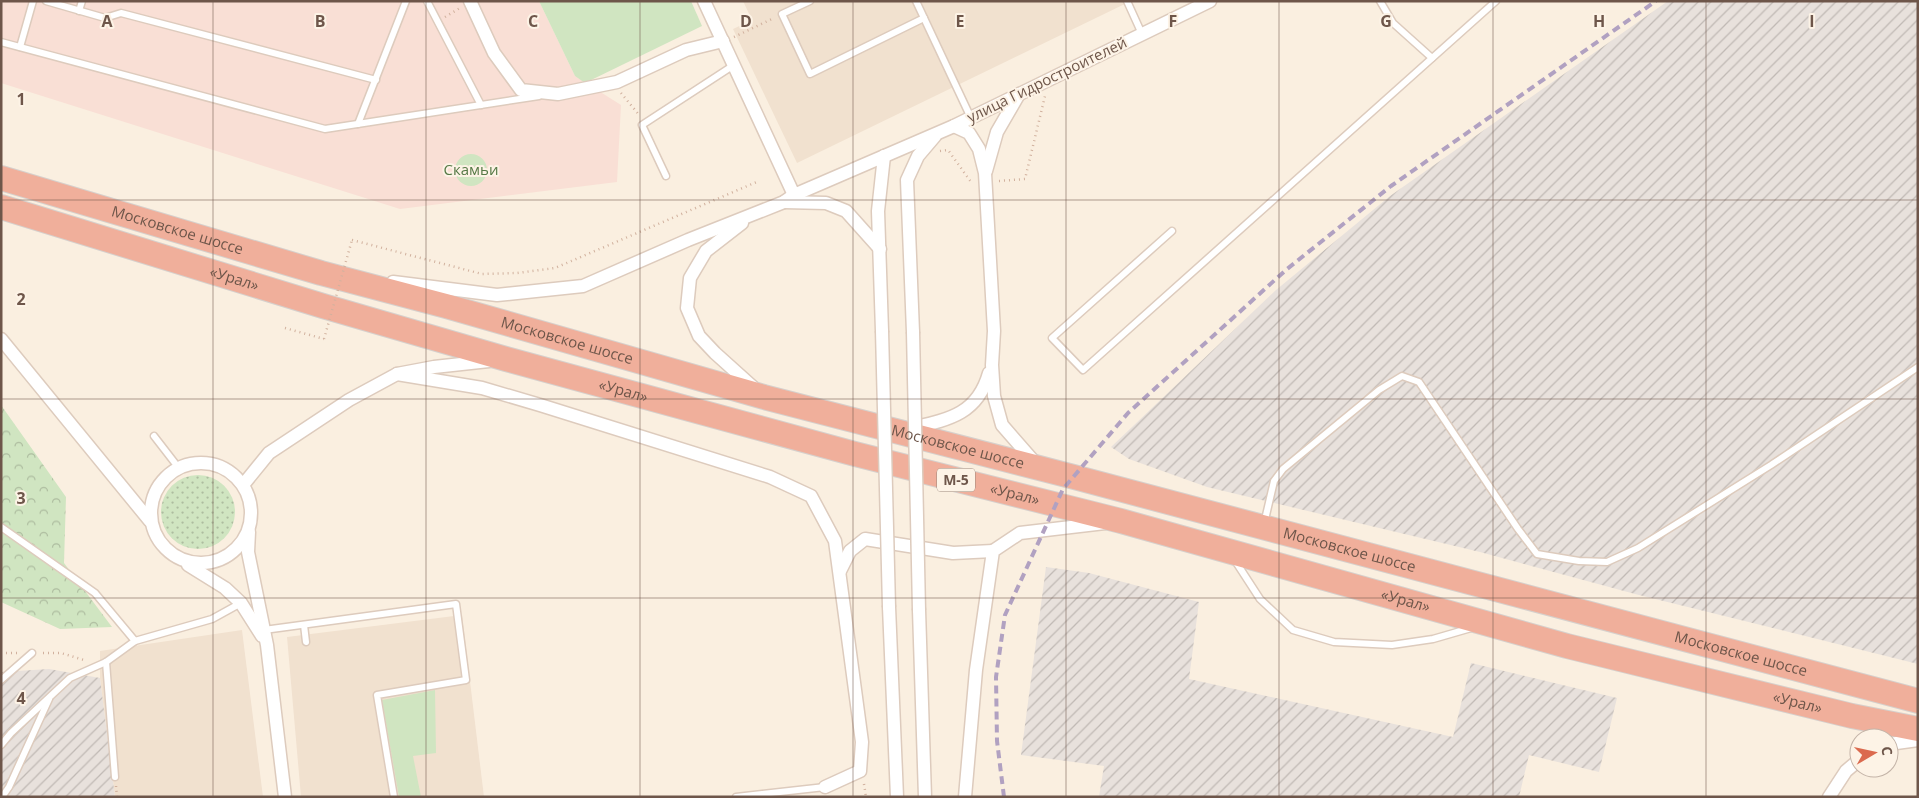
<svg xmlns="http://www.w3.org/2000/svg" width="1919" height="798" font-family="'Open Sans',sans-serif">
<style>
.residential{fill:#f1e1cf}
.commercial{fill:#f9dfd5}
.industrial{fill:url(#industrial-furrows)}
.grass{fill:url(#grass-dots)}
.forest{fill:url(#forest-crowns)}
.green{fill:#d0e5c1}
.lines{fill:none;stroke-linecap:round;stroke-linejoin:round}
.lane-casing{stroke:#ddcbbd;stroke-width:9}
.street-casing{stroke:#ddcbbd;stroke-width:15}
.highway-casing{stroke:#d6d0cc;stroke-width:26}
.path{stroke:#d1b19e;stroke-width:2.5;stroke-dasharray:1 4;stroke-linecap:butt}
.lane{stroke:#fff;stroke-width:6}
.street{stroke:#fff;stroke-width:12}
.highway{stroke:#f0af9b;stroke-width:24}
.rail{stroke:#b1a1c1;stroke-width:4;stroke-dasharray:8 5;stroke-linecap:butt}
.street-bridge-casing{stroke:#ddcbbd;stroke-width:15;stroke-linecap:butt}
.path-bridge{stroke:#d1b19e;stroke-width:2.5;stroke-dasharray:1 4;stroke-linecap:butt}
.street-bridge{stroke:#fff;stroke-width:12}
.grid{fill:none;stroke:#6e564a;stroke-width:1;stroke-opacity:0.55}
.labels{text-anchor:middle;stroke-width:4;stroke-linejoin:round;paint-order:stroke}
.shield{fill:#fdf3e6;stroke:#998579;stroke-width:1}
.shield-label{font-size:14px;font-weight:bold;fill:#6e564a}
.street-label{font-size:15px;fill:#6e564a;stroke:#fdf3e6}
.park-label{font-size:15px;fill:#567946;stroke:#fdf3e6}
.grid-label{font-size:16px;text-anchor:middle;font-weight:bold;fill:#6e564a;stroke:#fdf3e6;stroke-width:4;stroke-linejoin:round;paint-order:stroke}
</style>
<defs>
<pattern id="industrial-furrows" width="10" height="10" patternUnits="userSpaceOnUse" patternTransform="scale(1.25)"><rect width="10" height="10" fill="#e8e1dc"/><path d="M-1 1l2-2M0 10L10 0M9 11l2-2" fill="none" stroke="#c0b9b4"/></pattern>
<pattern id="grass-dots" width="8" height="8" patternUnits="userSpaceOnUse" patternTransform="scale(1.25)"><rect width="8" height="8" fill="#d0e5c1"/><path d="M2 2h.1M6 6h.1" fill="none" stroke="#adbc9f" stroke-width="1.8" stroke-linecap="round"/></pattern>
<pattern id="forest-crowns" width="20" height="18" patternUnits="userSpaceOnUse" patternTransform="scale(1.25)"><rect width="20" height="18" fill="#d0e5c1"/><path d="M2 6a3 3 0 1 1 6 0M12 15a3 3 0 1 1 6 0" fill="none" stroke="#adbc9f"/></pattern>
</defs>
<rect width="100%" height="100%" fill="#faefe0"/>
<g class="residential">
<polygon points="743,1 1131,1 797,163 733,29 752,20"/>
<polygon points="462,615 484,797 301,797 287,637"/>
<polygon points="242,630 263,797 115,797 100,678 100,651"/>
</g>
<polygon class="commercial" points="1,1 539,1 575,76 621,105 617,182 400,209 1,83"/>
<g class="industrial">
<polygon points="1668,1 1918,1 1918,664 1635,594 1480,552 1207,487 1129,459 1111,447 1276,290 1390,196"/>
<polygon points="1046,567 1089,573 1199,602 1189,679 1453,737 1471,663 1617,698 1599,772 1529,755 1519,797 1099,797 1104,766 1021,755"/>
<polygon points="49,669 100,678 115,797 1,797 1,672"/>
</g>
<circle class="grass" cx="198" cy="512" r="37"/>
<polygon class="forest" points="1,405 66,497 64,563 112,627 60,629 1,602"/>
<g class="green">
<polygon points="539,1 691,1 702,26 585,83 575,76"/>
<circle cx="471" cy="170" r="16"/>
<polygon points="435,690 436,753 413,756 421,797 399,797 382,700"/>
</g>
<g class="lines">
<g class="lane-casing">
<g id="lane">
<polyline points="46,1 105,18 121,13 376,80"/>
<polyline points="427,1 481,105"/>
<polyline points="810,1 782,14 810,74 924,18"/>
<polyline points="916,1 971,118"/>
<polyline points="1127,1 1142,34"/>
<polyline points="1380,1 1393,23 1432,58"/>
<polyline points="79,11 82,1"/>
<polyline points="1,42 325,129 539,96"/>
<polyline points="20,47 33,1"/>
<polyline points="358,124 406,1"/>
<polyline points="666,176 642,125 734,65"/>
<polyline points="1172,231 1052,338 1083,370 1496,1"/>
<polyline points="154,436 178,467"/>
<polyline points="1264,524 1274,481 1283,469 1379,390 1402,376 1419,382 1518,529 1537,554 1579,561 1607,562 1638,548 1771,465 1918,367"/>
<polyline points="1,527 95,593 135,641"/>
<polyline points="1234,559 1260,599 1293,630 1334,642 1392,645 1433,639 1471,628"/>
<polyline points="304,625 306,642"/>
<polyline points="264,630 456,604 466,680 377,695 394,797"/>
<polyline points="106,662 115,777"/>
<polyline points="1,680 32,653"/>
<polyline points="1,745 11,733 70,678 106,662 135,641 212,619 241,603"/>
<polyline points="2,797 9,787 49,699"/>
<polyline points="736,797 825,787"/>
</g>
</g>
<g class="street-casing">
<g id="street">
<polyline points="470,1 494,53 521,90 558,94 617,82 686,50 723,41"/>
<polyline points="704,1 794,195"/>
<polyline points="954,126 969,133 979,149 985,173 994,331 992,365 994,396 1002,425 1036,464"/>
<polyline points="986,171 997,132 1019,94"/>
<polyline points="784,202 826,203 846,211 880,249"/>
<polyline points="742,223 706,251 690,278 687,308 699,336 715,353 755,389"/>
<polyline points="393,282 497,295 583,286 688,240 784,202 794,195 954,126 1210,1"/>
<polyline points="882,331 878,211 884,156"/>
<polyline points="913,332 907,180 918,156 935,136"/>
<polyline points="1,339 150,521"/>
<polyline points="397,374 482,388 540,405 770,477 811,496 835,541 862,742 860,771 825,787"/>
<path d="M907,429C946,420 977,416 989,373"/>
<circle cx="201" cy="513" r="50"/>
<polyline points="243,485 269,453 349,400 397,374 434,367 489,361"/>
<polyline points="249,532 248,552 267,645 285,797"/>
<polyline points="188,565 225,588 241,603 262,636"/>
<polyline points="840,571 850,551 865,539 953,553 993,551"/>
<polyline points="889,607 897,797"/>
<polyline points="919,610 925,797"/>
<polyline points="1889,744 1918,740"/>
<polyline points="965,797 976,670 993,551 1020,533 1105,523"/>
<polyline points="1829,797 1846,771 1859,760"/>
</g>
</g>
<g class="highway-casing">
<g id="highway">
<path id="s1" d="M1,178L321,273L446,306L764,397L1074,477L1918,701"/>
<path id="s2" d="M1,207L323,306L506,359L855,454L1121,521L1567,646L1852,716L1918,729"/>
</g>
</g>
<g class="path">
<polyline points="445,17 460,8"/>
<polyline points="734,37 774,18"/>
<polyline points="621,93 640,116"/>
<polyline points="940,151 948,150 971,182"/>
<polyline points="999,181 1025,179 1045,96"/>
<polyline points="352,240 482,274 517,273 555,268 759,181"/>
<polyline points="285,328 324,339"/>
<polyline points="1,653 17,653"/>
<polyline points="43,653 61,653 84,660"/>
<polyline points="864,784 866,797"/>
<polyline points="116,786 117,797"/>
</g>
<use href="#lane" class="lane"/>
<use href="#street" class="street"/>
<use href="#highway" class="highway"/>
<polyline class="rail" points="1004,797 997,741 996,677 1005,615 1063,489 1128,413 1287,269 1391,186 1656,1"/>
<g class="street-bridge-casing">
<g id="street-bridge">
<polyline points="882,331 889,607"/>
<polyline points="913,332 919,610"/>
</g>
</g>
<polyline class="path-bridge" points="324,339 352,240"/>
<use href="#street-bridge" class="street-bridge"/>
</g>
<path class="grid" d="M213,1V797M426,1V797M640,1V797M853,1V797M1066,1V797M1279,1V797M1493,1V797M1706,1V797M1,200H1918M1,399H1918M1,598H1918"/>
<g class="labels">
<rect class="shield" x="937" y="468.5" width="38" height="23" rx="4"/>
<g class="shield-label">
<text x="956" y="485">М-5</text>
</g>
<g class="street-label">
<text transform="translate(1047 80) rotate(-26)" y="5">улица Гидростроителей</text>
<text dy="5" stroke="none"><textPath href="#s1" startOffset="184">Московское шоссе</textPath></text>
<text dy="5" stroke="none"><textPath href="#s2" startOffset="244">«Урал»</textPath></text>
<text dy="5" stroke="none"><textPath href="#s1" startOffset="589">Московское шоссе</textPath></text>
<text dy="5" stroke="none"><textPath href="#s2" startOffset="649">«Урал»</textPath></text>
<text dy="5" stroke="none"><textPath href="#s1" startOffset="994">Московское шоссе</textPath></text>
<text dy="5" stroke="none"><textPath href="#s2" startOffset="1054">«Урал»</textPath></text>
<text dy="5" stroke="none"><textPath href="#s1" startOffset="1399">Московское шоссе</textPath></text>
<text dy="5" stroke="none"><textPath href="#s2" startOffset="1459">«Урал»</textPath></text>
<text dy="5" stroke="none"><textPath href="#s1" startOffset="1804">Московское шоссе</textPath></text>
<text dy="5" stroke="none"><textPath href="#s2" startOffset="1864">«Урал»</textPath></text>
</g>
<g class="park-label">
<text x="471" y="175">Скамьи</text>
</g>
</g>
<g class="grid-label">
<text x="107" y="27">A</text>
<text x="320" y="27">B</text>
<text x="533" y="27">C</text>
<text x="746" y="27">D</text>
<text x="960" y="27">E</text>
<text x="1173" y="27">F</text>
<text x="1386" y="27">G</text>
<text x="1599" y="27">H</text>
<text x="1812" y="27">I</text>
<text x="21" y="105">1</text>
<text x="21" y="305">2</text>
<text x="21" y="504">3</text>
<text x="21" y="704">4</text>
</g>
<rect width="1919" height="798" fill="none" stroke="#6e564a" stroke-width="5"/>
<g transform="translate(1874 753) rotate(81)"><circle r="24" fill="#fdf3e6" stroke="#c4b4a8"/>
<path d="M0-4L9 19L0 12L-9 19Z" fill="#db6a4e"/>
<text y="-8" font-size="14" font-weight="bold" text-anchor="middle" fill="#6e564a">С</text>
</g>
</svg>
